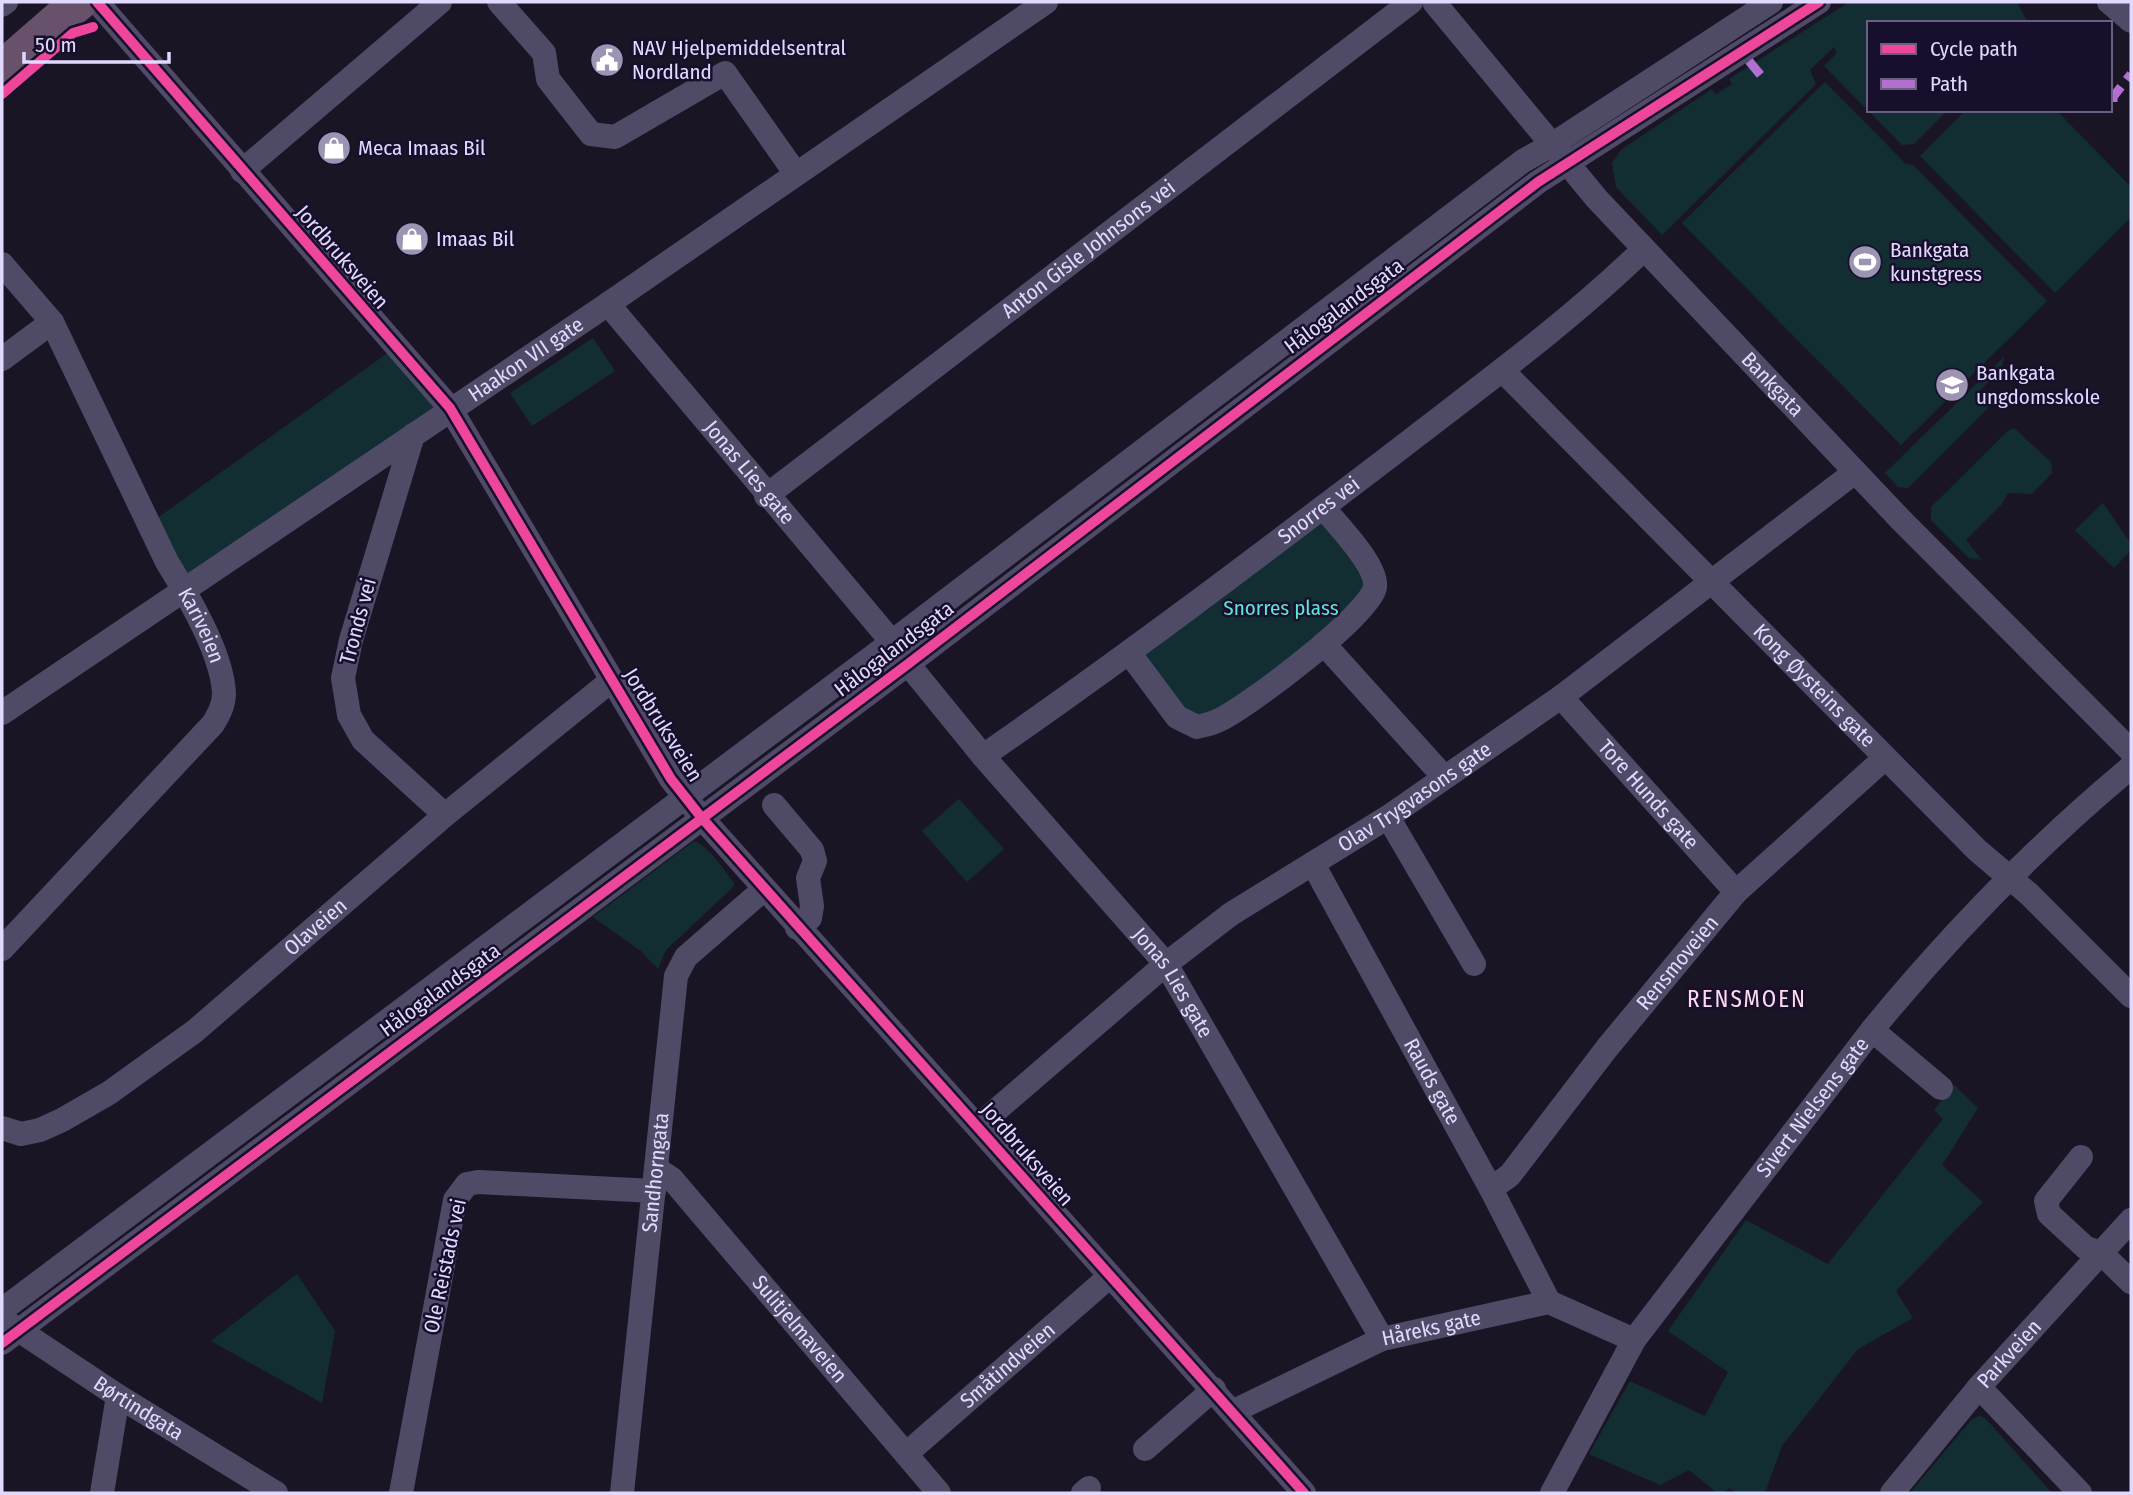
<svg xmlns="http://www.w3.org/2000/svg" width="2133" height="1495" font-family="'Fira Sans Condensed',sans-serif">
<style>
.green{fill:#132e33}
.lines{fill:none;stroke-linecap:round;stroke-linejoin:round}
.minor{stroke:#4f4a66;stroke-width:24}
.highway{stroke:#68516a;stroke-width:37}
.quiet{stroke:#b36fd0;stroke-width:9;stroke-dasharray:18 9;stroke-linecap:butt}
.cycleway-casing{stroke:#170f2b;stroke-width:15}
.cycleway{stroke:#ed469a;stroke-width:10}
.labels{text-anchor:middle;stroke-width:5;stroke-linejoin:round;paint-order:stroke}
.poi-label{font-size:21px;fill:#e2d9ff;stroke:#170f2b;text-anchor:start}
.street-label{font-size:21px;fill:#e2d9ff;stroke:#170f2b}
.park-label{font-size:21px;fill:#5de7d5;stroke:#170f2b}
.neighbourhood-label{font-size:23px;letter-spacing:2px;fill:#ffdbee;stroke:#170f2b}
</style>
<rect width="100%" height="100%" fill="#1a1525"/>
<g class="green">
<polygon points="1849,2 2017,2 2028,23 1869,23 1869,110 1948,110 1914,144 1902,145 1824,66 1837,53 1834,47 1810,70 1816,84 1662,235 1616,187 1612,163 1622,149 1712,89 1716,94 1732,84 1729,79"/>
<polygon points="1825,82 1906,164 1913,165 2047,301 1901,445 1682,223"/>
<polygon points="1966,110 2056,110 2131,187 2131,217 2055,293 1920,156"/>
<polygon points="593,338 615,371 532,426 510,393"/>
<polygon points="396,347 450,408 185,591 149,524"/>
<polygon points="2004,357 2001,369 1980,390 1989,399 1988,408 1908,488 1898,487 1885,473"/>
<polygon points="2014,428 2051,462 2052,473 2032,494 2008,493 2002,504 1966,540 1982,560 1969,558 1931,520 1931,507 2008,431"/>
<polygon points="2103,503 2131,544 2131,550 2114,568 2075,530"/>
<polygon points="1323,507 1371,567 1366,606 1197,727 1130,654"/>
<polygon points="959,799 1004,849 967,882 922,831"/>
<path d="M694,841C709,846 724,870 734,883L733,887L666,950L658,969L641,951L593,917Z"/>
<polygon points="1954,1085 1978,1108 1942,1165 1983,1202 1896,1291 1913,1318 1858,1349 1782,1446 1765,1493 1737,1493 1729,1488 1724,1493 1717,1493 1689,1470 1660,1485 1589,1454 1630,1381 1705,1416 1728,1372 1668,1331 1746,1220 1828,1264 1943,1119 1934,1110"/>
<polygon points="297,1274 335,1331 322,1403 211,1341"/>
<polygon points="1979,1416 1985,1418 2052,1493 1910,1493 1972,1419"/>
</g>
<g class="lines">
<g class="minor">
<polyline points="97,2 450,408 671,779 701,817 1304,1493"/>
<polyline points="499,2 544,53 548,79 591,134 615,137 725,73 796,174"/>
<path id="s1" d="M1434,2L1597,199L1901,520L2131,751"/>
<polyline points="2109,2 2131,21"/>
<polyline points="2,5 6,2"/>
<polyline points="242,171 440,2"/>
<path id="s2" d="M2,264L52,322L167,562C188,596 222,653 224,693C224,705 219,714 213,724L2,949"/>
<path id="s3" d="M608,304L892,642"/>
<polyline points="2,359 52,322"/>
<path id="s4" d="M1502,370L1977,850L2029,894L2131,996"/>
<polyline points="413,435 351,640 343,678 349,715 363,740 445,815"/>
<path id="s5" d="M766,496L1411,2"/>
<polyline points="1324,644 1444,777"/>
<path d="M1130,654L1177,717L1197,727C1204,725 1211,724 1217,721C1244,710 1372,613 1375,587C1378,565 1336,524 1323,507"/>
<path id="s6" d="M908,664L983,756L1166,964L1382,1339"/>
<path id="s7" d="M1561,697L1736,892"/>
<path id="s8" d="M2,713L608,304L1046,2"/>
<path id="s9" d="M983,756C1122,660 1255,559 1389,457C1475,390 1566,325 1644,249"/>
<polyline points="774,805 812,850 815,861 808,878 812,906 810,918 797,928"/>
<polyline points="1388,817 1474,964"/>
<path id="s10" d="M1313,864L1491,1189L1549,1302"/>
<polyline points="1872,1030 1941,1088"/>
<path id="s11" d="M978,1126L1166,964L1231,914L1388,817L1561,697L1855,472"/>
<path id="s12" d="M2,1128L21,1134L40,1130L62,1120L109,1093L195,1031L445,815L612,680"/>
<polyline points="2081,1157 2046,1201 2049,1214 2086,1248 2101,1253 2131,1282"/>
<path id="s13" d="M657,1169L672,1179L939,1493"/>
<path id="s14" d="M1491,1189L1510,1175L1607,1048L1736,892L1885,758"/>
<polyline points="2,1310 876,654 1523,161 1553,144 1771,2"/>
<path id="s15" d="M8,1323L118,1396L276,1493"/>
<polyline points="2,1343 908,664 1538,182 1819,2"/>
<polyline points="1979,1387 2080,1493"/>
<path id="s16" d="M1234,1411L1382,1339L1549,1302L1634,1340"/>
<polyline points="1145,1449 1214,1389"/>
<path id="s17" d="M906,1454L1109,1277"/>
<polyline points="102,1493 118,1396"/>
<polyline points="401,1493 455,1200 467,1184 478,1182 654,1191"/>
<path id="s18" d="M622,1493L676,976L686,957L763,890"/>
<polyline points="1083,1493 1089,1488"/>
<path id="s19" d="M1552,1493L1634,1340L1872,1030C1950,935 2036,846 2131,767"/>
<path id="s20" d="M1892,1493L1979,1387L2131,1220"/>
</g>
<polyline class="highway" points="2,69 79,2"/>
<g class="quiet">
<polyline points="1749,61 1763,78"/>
<polyline points="2113,102 2113,97 2131,74"/>
</g>
<g class="cycleway-casing">
<g id="cycleway">
<polyline points="97,2 450,408 671,779 701,817 1304,1493"/>
<polyline points="2,94 73,33 93,27"/>
<polyline points="2,1343 908,664 1538,182 1819,2"/>
</g>
</g>
<use href="#cycleway" class="cycleway"/>
</g>
<defs>
<g id="civic-disc" transform="scale(1.75)"><circle r="9.5" fill="#9c94b3" stroke="#170f2b"/><path d="M-.6-6.5H3V-4.5H.6V-3L4-1V1h2V6H-6V1h2V-1L-.6-3ZM-1.2 2.5V6h2.4V2.5Z" fill="#fff"/></g>
<g id="shop-disc" transform="scale(1.75)"><circle r="9.5" fill="#9c94b3" stroke="#170f2b"/><path d="M-5-2.5h2.3a2.7 3.5 0 0 1 5.4 0H5L5.5 6h-11ZM-1.5-2.5h3a1.5 2.3 0 0 0-3 0Z" fill="#fff"/></g>
<g id="stadium-disc" transform="scale(1.75)"><circle r="9.5" fill="#9c94b3" stroke="#170f2b"/><path d="M0-5a6.5 5 0 1 0 0 10a6.5 5 0 1 0 0-10ZM-3.5-1.8h7v3.6h-7Z" fill="#fff"/></g>
<g id="school-disc" transform="scale(1.75)"><circle r="9.5" fill="#9c94b3" stroke="#170f2b"/><path d="M0-5L7-2L0 1L-7-2ZM-4 1L0 2.5L4 1V4Q0 6-4 4Z" fill="#fff"/></g>
</defs>
<g fill-rule="evenodd">
<use href="#civic-disc" x="607" y="60"/>
<use href="#shop-disc" x="334" y="148"/>
<use href="#shop-disc" x="412" y="239"/>
<use href="#stadium-disc" x="1865" y="262"/>
<use href="#school-disc" x="1952" y="385"/>
</g>
<g class="labels">
<g class="poi-label">
<text x="632" y="55">NAV Hjelpemiddelsentral<tspan x="632" dy="24">Nordland</tspan></text>
<text x="358" y="155">Meca Imaas Bil</text>
<text x="436" y="246">Imaas Bil</text>
<text x="1890" y="257">Bankgata<tspan x="1890" dy="24">kunstgress</tspan></text>
<text x="1976" y="380">Bankgata<tspan x="1976" dy="24">ungdomsskole</tspan></text>
</g>
<g class="street-label">
<text dy="7" stroke="none"><textPath href="#s5" startOffset="406">Anton Gisle Johnsons vei</textPath></text>
<text transform="translate(342 257) rotate(49)" y="7">Jordbruksveien</text>
<text transform="translate(1344 306) rotate(-37)" y="7">Hålogalandsgata</text>
<text dy="7" stroke="none"><textPath href="#s8" startOffset="632">Haakon VII gate</textPath></text>
<text dy="7" stroke="none"><textPath href="#s1" startOffset="511">Bankgata</textPath></text>
<text dy="7" stroke="none"><textPath href="#s3" startOffset="220">Jonas Lies gate</textPath></text>
<text dy="7" stroke="none"><textPath href="#s9" startOffset="416">Snorres vei</textPath></text>
<text transform="translate(358 621) rotate(-75)" y="7">Tronds vei</text>
<text dy="7" stroke="none"><textPath href="#s2" startOffset="415">Kariveien</textPath></text>
<text transform="translate(894 649) rotate(-37)" y="7">Hålogalandsgata</text>
<text dy="7" stroke="none"><textPath href="#s4" startOffset="444">Kong Øysteins gate</textPath></text>
<text transform="translate(663 725) rotate(58)" y="7">Jordbruksveien</text>
<text dy="7" stroke="none"><textPath href="#s7" startOffset="131">Tore Hunds gate</textPath></text>
<text dy="7" stroke="none"><textPath href="#s11" startOffset="548">Olav Trygvasons gate</textPath></text>
<text dy="7" stroke="none"><textPath href="#s12" startOffset="383">Olaveien</textPath></text>
<text dy="7" stroke="none"><textPath href="#s14" startOffset="294">Rensmoveien</textPath></text>
<text dy="7" stroke="none"><textPath href="#s6" startOffset="415">Jonas Lies gate</textPath></text>
<text transform="translate(440 990) rotate(-36)" y="7">Hålogalandsgata</text>
<text dy="7" stroke="none"><textPath href="#s10" startOffset="248">Rauds gate</textPath></text>
<text dy="7" stroke="none"><textPath href="#s19" startOffset="467">Sivert Nielsens gate</textPath></text>
<text transform="translate(1027 1154) rotate(49)" y="7">Jordbruksveien</text>
<text dy="7" stroke="none"><textPath href="#s18" startOffset="322">Sandhorngata</textPath></text>
<text transform="translate(445 1266) rotate(-78)" y="7">Ole Reistads vei</text>
<text dy="7" stroke="none"><textPath href="#s13" startOffset="215">Sulitjelmaveien</textPath></text>
<text dy="7" stroke="none"><textPath href="#s16" startOffset="215">Håreks gate</textPath></text>
<text dy="7" stroke="none"><textPath href="#s20" startOffset="182">Parkveien</textPath></text>
<text dy="7" stroke="none"><textPath href="#s17" startOffset="135">Småtindveien</textPath></text>
<text dy="7" stroke="none"><textPath href="#s15" startOffset="156">Børtindgata</textPath></text>
</g>
<g class="park-label">
<text x="1281" y="615">Snorres plass</text>
</g>
<g class="neighbourhood-label">
<text x="1747" y="1007">RENSMOEN</text>
</g>
</g>
<rect width="2133" height="1495" fill="none" stroke="#e2d9ff" stroke-width="7"/>
<rect x="1867" y="21" width="245" height="91" fill="#170f2b" stroke="#686080" stroke-width="2"/>
<rect x="1881" y="44" width="35" height="10" fill="#ed469a" stroke="#686080" stroke-width="2"/>
<text x="1930" y="56" font-size="21" fill="#e2d9ff">Cycle path</text>
<rect x="1881" y="79" width="35" height="10" fill="#b36fd0" stroke="#686080" stroke-width="2"/>
<text x="1930" y="91" font-size="21" fill="#e2d9ff">Path</text>
<path d="M24 52v10h145v-10" fill="none" stroke="#e2d9ff" stroke-width="3.5"/>
<text x="35" y="52" font-size="21" fill="#e2d9ff" stroke="#170f2b" stroke-width="5" paint-order="stroke">50 m</text>
</svg>
